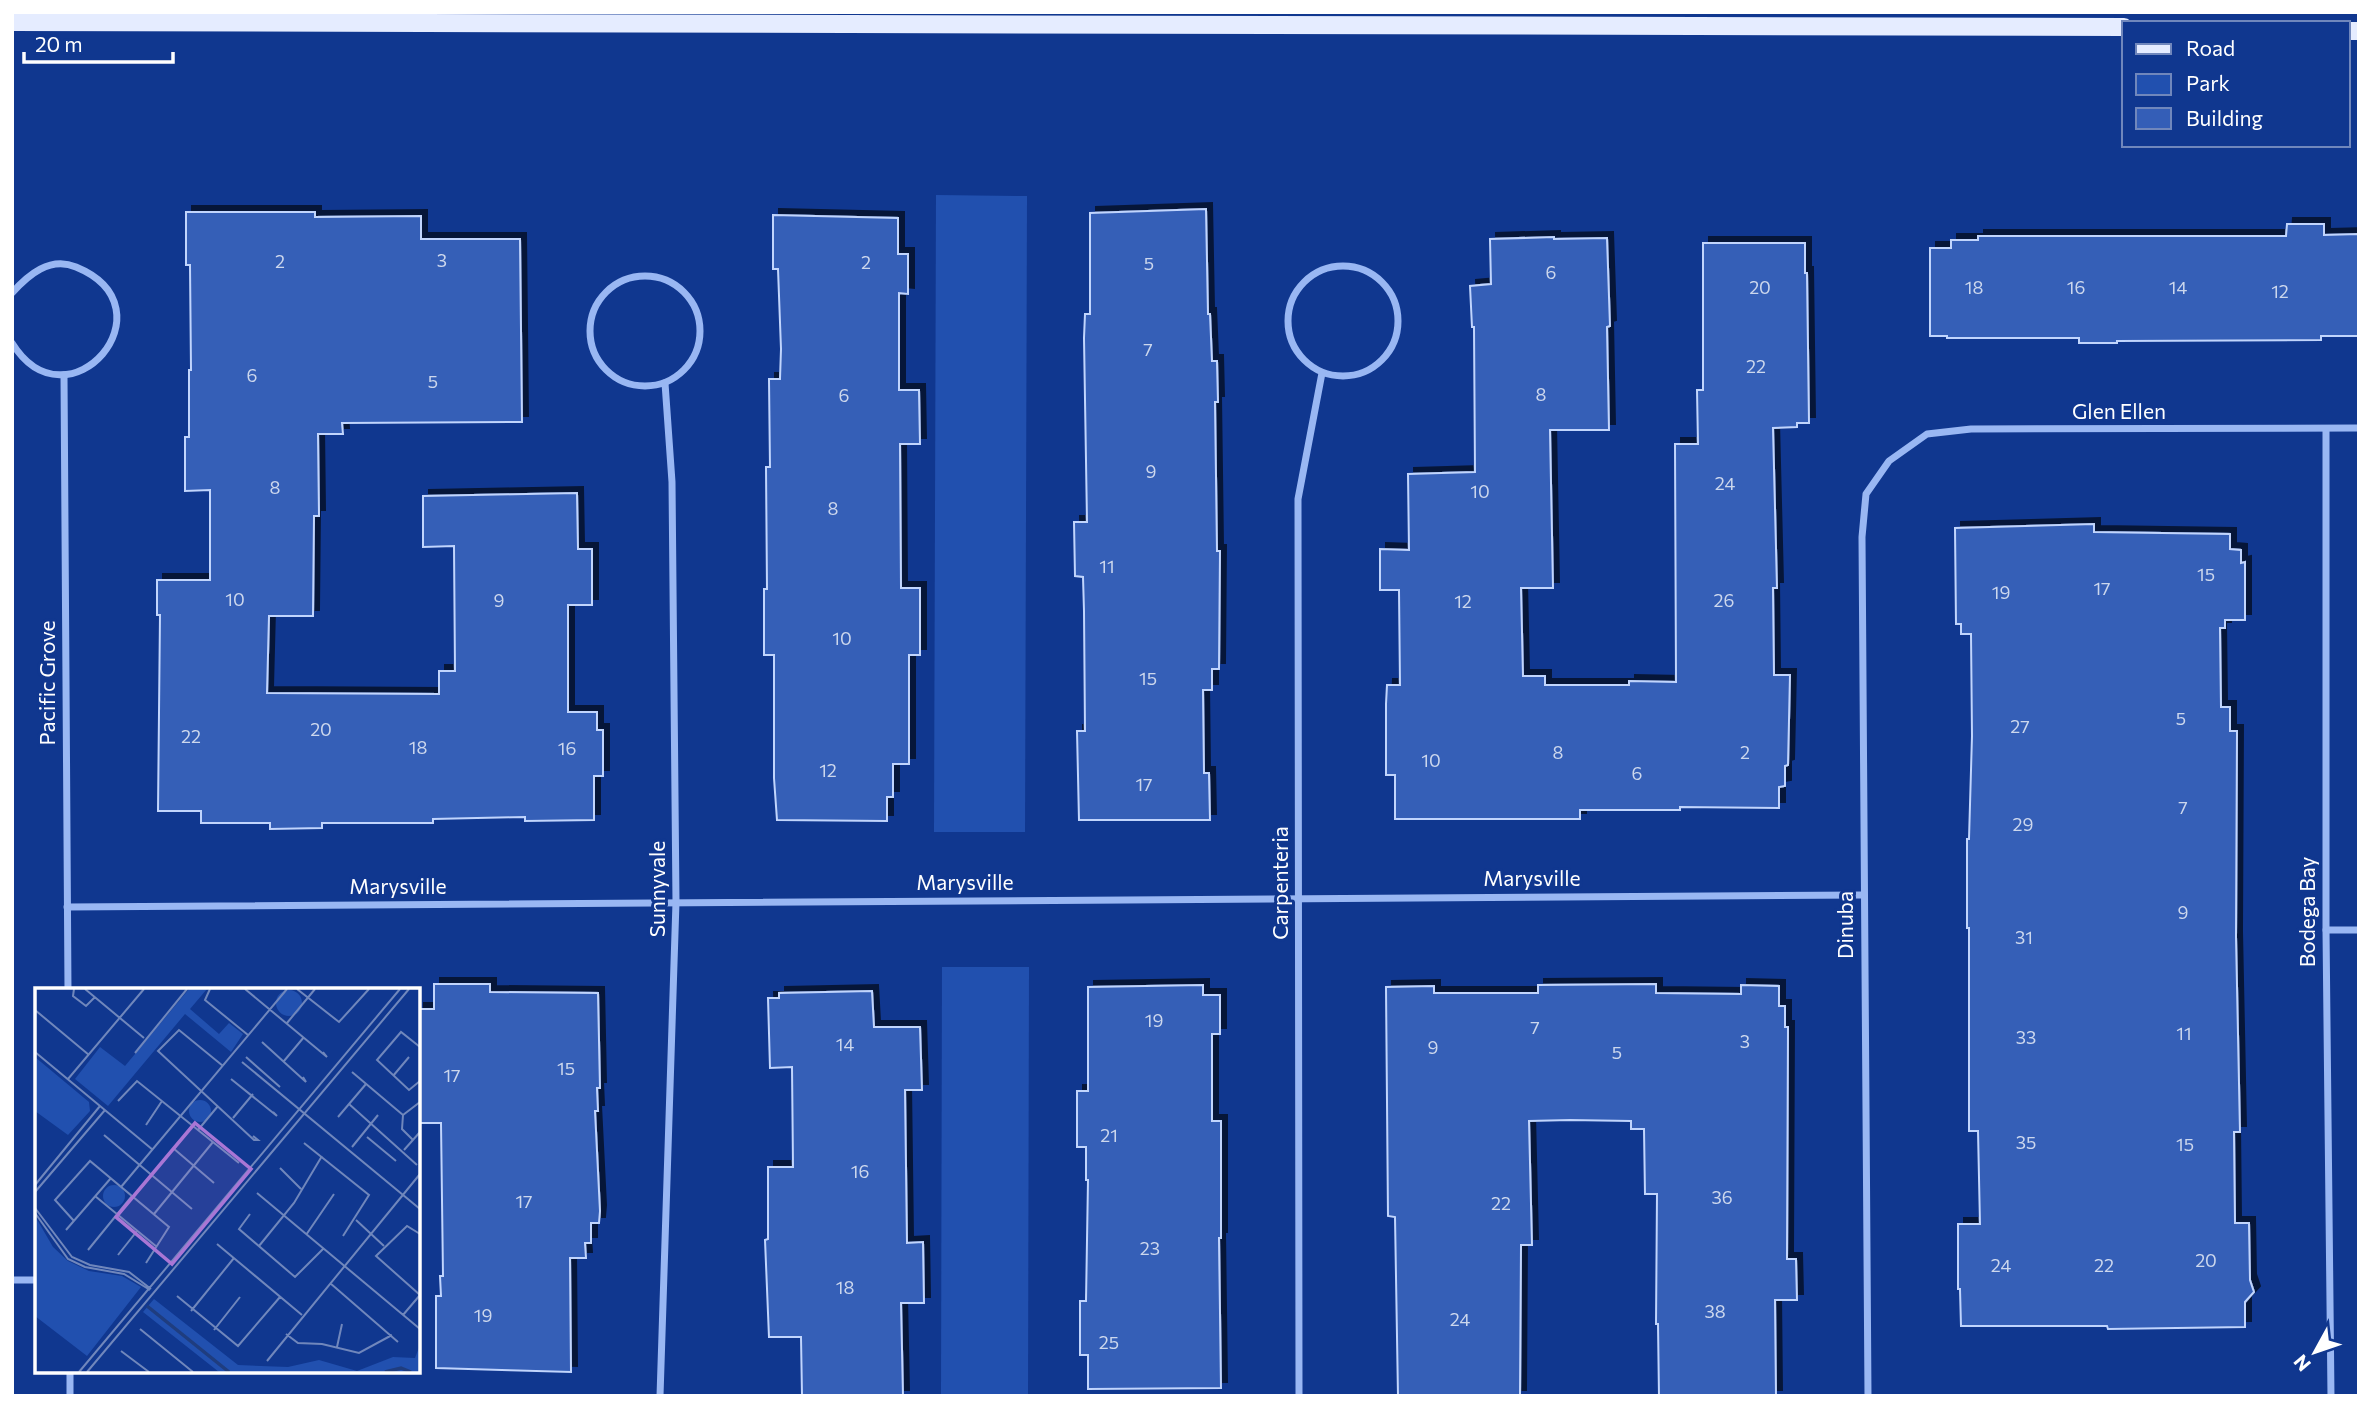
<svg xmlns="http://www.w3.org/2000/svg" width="2371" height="1408" font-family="Commissioner,sans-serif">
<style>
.green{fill:#2150af}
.building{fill:#345eb7;stroke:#c1d5fd;stroke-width:2;filter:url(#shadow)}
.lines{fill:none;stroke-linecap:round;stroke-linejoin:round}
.minor{stroke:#99b7f3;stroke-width:7}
.primary{stroke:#e5ecff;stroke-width:18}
.labels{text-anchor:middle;stroke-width:6;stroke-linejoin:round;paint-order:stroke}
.number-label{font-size:18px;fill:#ccd7ed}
.street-label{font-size:21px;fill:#fff;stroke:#10378f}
.inset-river{fill:none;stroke:#1f3d7f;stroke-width:3.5}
.inset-road{fill:none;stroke:#7087bc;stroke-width:2}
.view{fill:#a976d5;fill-opacity:0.15;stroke:#a976d5;stroke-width:3.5}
.inset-edge{fill:none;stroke:#fff;stroke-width:3.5}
</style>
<defs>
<filter id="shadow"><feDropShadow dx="6" dy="-6" stdDeviation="0" flood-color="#0009"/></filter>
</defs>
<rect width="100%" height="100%" fill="#10378f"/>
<g class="green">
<polygon points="936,195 1027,196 1025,832 934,832"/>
<polygon points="942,967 1029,967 1028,1396 941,1396"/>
</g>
<g class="building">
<polygon points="1206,209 1208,314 1210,314 1212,361 1217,361 1218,402 1215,402 1217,551 1220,551 1219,669 1212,669 1212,690 1203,690 1204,773 1209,773 1210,820 1079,820 1077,731 1085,731 1084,611 1083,577 1075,576 1074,522 1087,522 1084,338 1085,314 1090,314 1090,213"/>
<polygon points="186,212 315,212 315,217 421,216 421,239 520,239 522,422 342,423 343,434 318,434 319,516 314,516 313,616 269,616 267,693 439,694 439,671 455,671 454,546 423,547 423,496 577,493 578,549 592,549 592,605 568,605 568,712 597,712 597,730 603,730 603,776 594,776 594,820 525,821 525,817 433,819 433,823 322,823 322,828 270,829 270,823 201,823 201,811 158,811 160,615 157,615 157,580 210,580 210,490 185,491 185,437 189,437 189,370 191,370 190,265 186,265"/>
<polygon points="773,215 898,218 898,254 908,254 908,294 899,293 899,390 919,390 920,444 900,444 901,588 920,588 920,655 909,655 909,764 893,764 893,797 887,797 887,821 777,820 774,778 774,655 764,655 764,589 767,589 766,467 770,467 769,379 780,379 781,349 778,269 773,269"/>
<polygon points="2287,224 2324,224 2324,235 2359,234 2359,336 2321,336 2321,340 2117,341 2117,343 2079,343 2079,338 1947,338 1947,336 1930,336 1930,248 1951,248 1951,240 1978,240 1978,236 2286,236"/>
<polygon points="1554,237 1554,239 1607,238 1610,326 1607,327 1609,430 1550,430 1553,588 1521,588 1523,676 1545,676 1545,685 1629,685 1629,681 1676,682 1675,444 1698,444 1697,390 1703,390 1703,243 1805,243 1805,273 1807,273 1809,423 1797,423 1797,427 1773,428 1777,588 1773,588 1774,675 1790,675 1788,765 1785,766 1785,786 1779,787 1779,808 1680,807 1680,810 1580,810 1580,819 1395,819 1395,775 1386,775 1386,704 1387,685 1400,685 1399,590 1380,590 1380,549 1409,550 1408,474 1475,472 1474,327 1472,327 1470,286 1491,284 1490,239"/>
<polygon points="2094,524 2094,532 2230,534 2230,549 2241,550 2241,563 2245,562 2245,620 2225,620 2225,628 2220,628 2221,707 2230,707 2230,731 2237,731 2236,937 2240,1132 2234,1132 2235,1223 2249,1223 2250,1280 2254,1292 2245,1302 2245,1327 2108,1329 2107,1326 1961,1326 1960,1289 1958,1289 1958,1224 1980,1224 1978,1131 1969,1131 1969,928 1967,928 1967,839 1969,839 1972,736 1971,634 1961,634 1961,624 1956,624 1955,528"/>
<polygon points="434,984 490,984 490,992 598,993 600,1088 597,1088 598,1111 595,1111 600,1211 599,1223 591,1223 591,1243 585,1243 586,1258 570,1258 571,1372 436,1368 436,1296 441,1296 440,1276 443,1276 441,1123 418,1123 418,1009 434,1009"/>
<polygon points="1656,984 1656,993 1741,994 1741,985 1779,986 1779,1006 1785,1006 1785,1027 1788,1027 1787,1259 1796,1259 1797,1300 1775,1300 1776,1396 1659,1396 1658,1324 1656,1324 1657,1194 1645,1194 1644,1129 1631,1129 1631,1121 1570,1120 1529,1121 1532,1245 1521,1245 1520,1396 1398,1396 1395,1217 1388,1216 1386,987 1434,986 1434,993 1538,993 1538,985"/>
<polygon points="1203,985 1203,995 1220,995 1220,1034 1212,1034 1212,1121 1221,1121 1221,1238 1219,1238 1221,1388 1088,1389 1088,1355 1080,1355 1080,1301 1086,1301 1088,1180 1086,1180 1086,1147 1077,1147 1077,1091 1088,1091 1088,987"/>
<polygon points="872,991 874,1027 920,1027 922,1090 905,1090 907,1243 923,1242 924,1303 901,1303 903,1396 802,1396 801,1337 769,1337 765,1240 768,1239 768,1167 793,1167 792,1067 770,1068 768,998 779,998 779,993"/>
</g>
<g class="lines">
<g class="minor">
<circle cx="1343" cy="321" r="55"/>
<circle cx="645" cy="331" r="55"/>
<path d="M12,293C28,275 50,256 76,267C176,308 68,433 12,343"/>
<polyline points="64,375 68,990"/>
<polyline points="2326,429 2326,930 2331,1396"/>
<polyline points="67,907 1863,895"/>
<polyline points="2326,930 2359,930"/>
<polyline points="12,1280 37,1280"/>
<polyline points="70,1371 70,1396"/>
<polyline points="660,1396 676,902 672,482 665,383"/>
<polyline points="1299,1396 1298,499 1322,373"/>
<polyline points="1868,1396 1862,537 1866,494 1889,461 1927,434 1971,429 2359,428"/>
</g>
<g class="primary">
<polyline points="12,22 2124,27"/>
<polyline points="2348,31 2359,31"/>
</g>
</g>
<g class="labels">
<g class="number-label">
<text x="442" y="267">3</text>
<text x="280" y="268">2</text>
<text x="866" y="269">2</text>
<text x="1149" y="270">5</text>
<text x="1551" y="279">6</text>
<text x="1760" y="294">20</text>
<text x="1974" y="294">18</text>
<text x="2076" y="294">16</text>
<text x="2178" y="294">14</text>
<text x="2280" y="298">12</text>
<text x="1148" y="356">7</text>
<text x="1756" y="373">22</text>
<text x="252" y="382">6</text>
<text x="433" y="388">5</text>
<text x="1541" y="401">8</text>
<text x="844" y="402">6</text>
<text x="1151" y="478">9</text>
<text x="1725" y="490">24</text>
<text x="275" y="494">8</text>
<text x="1480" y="498">10</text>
<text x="833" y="515">8</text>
<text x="1107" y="573">11</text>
<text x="2206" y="581">15</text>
<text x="2102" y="595">17</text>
<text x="2001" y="599">19</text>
<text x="235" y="606">10</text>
<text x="499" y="607">9</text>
<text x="1724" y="607">26</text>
<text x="1463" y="608">12</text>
<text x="842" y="645">10</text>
<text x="1148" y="685">15</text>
<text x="2181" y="725">5</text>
<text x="2020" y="733">27</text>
<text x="321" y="736">20</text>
<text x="191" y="743">22</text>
<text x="418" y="754">18</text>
<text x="567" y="755">16</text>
<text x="1558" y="759">8</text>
<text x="1745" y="759">2</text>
<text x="1431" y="767">10</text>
<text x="828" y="777">12</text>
<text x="1637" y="780">6</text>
<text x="1144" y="791">17</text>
<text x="2183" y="814">7</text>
<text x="2023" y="831">29</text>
<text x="2183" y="919">9</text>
<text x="2024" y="944">31</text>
<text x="1154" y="1027">19</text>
<text x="1535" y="1034">7</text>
<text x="2184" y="1040">11</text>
<text x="2026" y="1044">33</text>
<text x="1745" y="1048">3</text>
<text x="845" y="1051">14</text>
<text x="1433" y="1054">9</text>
<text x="1617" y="1059">5</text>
<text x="566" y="1075">15</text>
<text x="452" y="1082">17</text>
<text x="1109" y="1142">21</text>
<text x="2026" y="1149">35</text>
<text x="2185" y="1151">15</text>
<text x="860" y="1178">16</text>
<text x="1722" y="1204">36</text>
<text x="524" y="1208">17</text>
<text x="1501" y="1210">22</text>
<text x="1150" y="1255">23</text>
<text x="2206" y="1267">20</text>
<text x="2001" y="1272">24</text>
<text x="2104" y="1272">22</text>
<text x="845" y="1294">18</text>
<text x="1715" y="1318">38</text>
<text x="483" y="1322">19</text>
<text x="1460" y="1326">24</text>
<text x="1109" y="1349">25</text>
</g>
<g class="street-label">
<text x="2119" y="419">Glen Ellen</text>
<text transform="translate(48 683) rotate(-90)" y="7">Pacific Grove</text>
<text x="1532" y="886">Marysville</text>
<text x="965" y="890">Marysville</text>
<text transform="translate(1281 883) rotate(-90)" y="7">Carpenteria</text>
<text x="398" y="894">Marysville</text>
<text transform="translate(658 889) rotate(-90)" y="7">Sunnyvale</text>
<text transform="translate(2308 912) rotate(-90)" y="7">Bodega Bay</text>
<text transform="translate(1846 925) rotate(-90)" y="7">Dinuba</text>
</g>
</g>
<g transform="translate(35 988)">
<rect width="385" height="385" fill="#10378f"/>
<path d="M154,1H172L155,21L184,46L194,35L208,46L196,64L150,26L73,118L40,91L65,59L90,78ZM241 15a13 13 0 1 1 26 0a13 13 0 1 1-26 0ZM0,69L54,114L55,123L33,147L0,123ZM154 123a11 11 0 1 1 22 0a11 11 0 1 1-22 0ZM68 208a11 11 0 1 1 22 0a11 11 0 1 1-22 0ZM0,228L18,259L33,273L54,283L87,288L106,299L52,368L0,328ZM119,311L203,377L253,379L284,372L322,383L358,369L380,370L385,357V384H184L108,324Z" fill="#2150af"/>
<path class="inset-river" d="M112,318L194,384M350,384L366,380L376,384"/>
<path class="inset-road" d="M39,1L38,8L51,18L60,9M50,1L109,50M175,1L170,12L213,47M210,1L292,69L288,64M262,1L304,34L334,1M0,22L54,67M252,35L280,1M227,54L271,94L268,89M385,59L366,44L342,72L374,102L385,93M0,64L118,162M100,65L152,1M211,69L245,99M249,73L269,49M207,74L385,221M188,78L144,42L123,63L219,152H223L218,148M317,84L368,127M358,88L374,69M33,91L109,1M196,91L242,128L238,124M83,113L102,93L204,175L199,171M314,116L382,177M303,129L331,96M198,130L218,106M111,137L127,113M163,142L183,118M69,147L157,221M332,149L361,173M378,152L367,141L368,127L385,114M269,155L334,207L308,248M317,159L343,127M138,160L179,195M369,162L385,144M245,180L266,201M0,197L65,118M86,199L252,1M0,204L70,122M222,205L385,341M60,208L122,259M0,220L37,269L55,277L94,284L116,301M0,225L33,271L50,279L89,286L115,302M119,226L178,154M215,226L204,241L260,289L288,261M321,232L349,258M39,233L20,212L55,173L134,239L111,275M31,242L76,190M385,246L372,238L341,268L385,307M271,247L299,206M182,256L267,327M224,258L259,215L287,168M53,262L97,208M83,267L102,243M295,295L363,354M142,308L203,358L245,309M156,323L199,270M368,327L385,307M105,341L158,384M179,342L205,309M251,346L263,355L287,356L324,365L357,347M302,359L307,336M86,363L114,384M232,373L385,186M44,384L365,1M52,384L374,1"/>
<path class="view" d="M160,135L216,181L137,276L81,229Z"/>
<rect width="385" height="385" class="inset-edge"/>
</g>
<rect width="2371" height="1408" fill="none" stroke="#ffffff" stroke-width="28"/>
<rect x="2122" y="21" width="228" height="126" fill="#10378f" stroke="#7087bc" stroke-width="2"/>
<rect x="2136" y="44" width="35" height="10" fill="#e5ecff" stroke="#7087bc" stroke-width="2"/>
<text x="2186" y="56" font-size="21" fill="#ffffff">Road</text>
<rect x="2136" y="74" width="35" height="21" fill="#2150af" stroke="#7087bc" stroke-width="2"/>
<text x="2186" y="91" font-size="21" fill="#ffffff">Park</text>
<rect x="2136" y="108" width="35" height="21" fill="#345eb7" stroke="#7087bc" stroke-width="2"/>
<text x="2186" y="126" font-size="21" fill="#ffffff">Building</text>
<g transform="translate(2315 1352) rotate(230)" stroke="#10378f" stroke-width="5" paint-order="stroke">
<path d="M0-5L12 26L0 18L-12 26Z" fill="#ffffff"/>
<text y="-10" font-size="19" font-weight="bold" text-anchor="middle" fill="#ffffff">N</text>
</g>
<path d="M24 52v10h149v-10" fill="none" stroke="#ffffff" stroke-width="3.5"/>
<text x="35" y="52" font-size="21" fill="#ffffff" stroke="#10378f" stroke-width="5" paint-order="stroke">20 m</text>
</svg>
